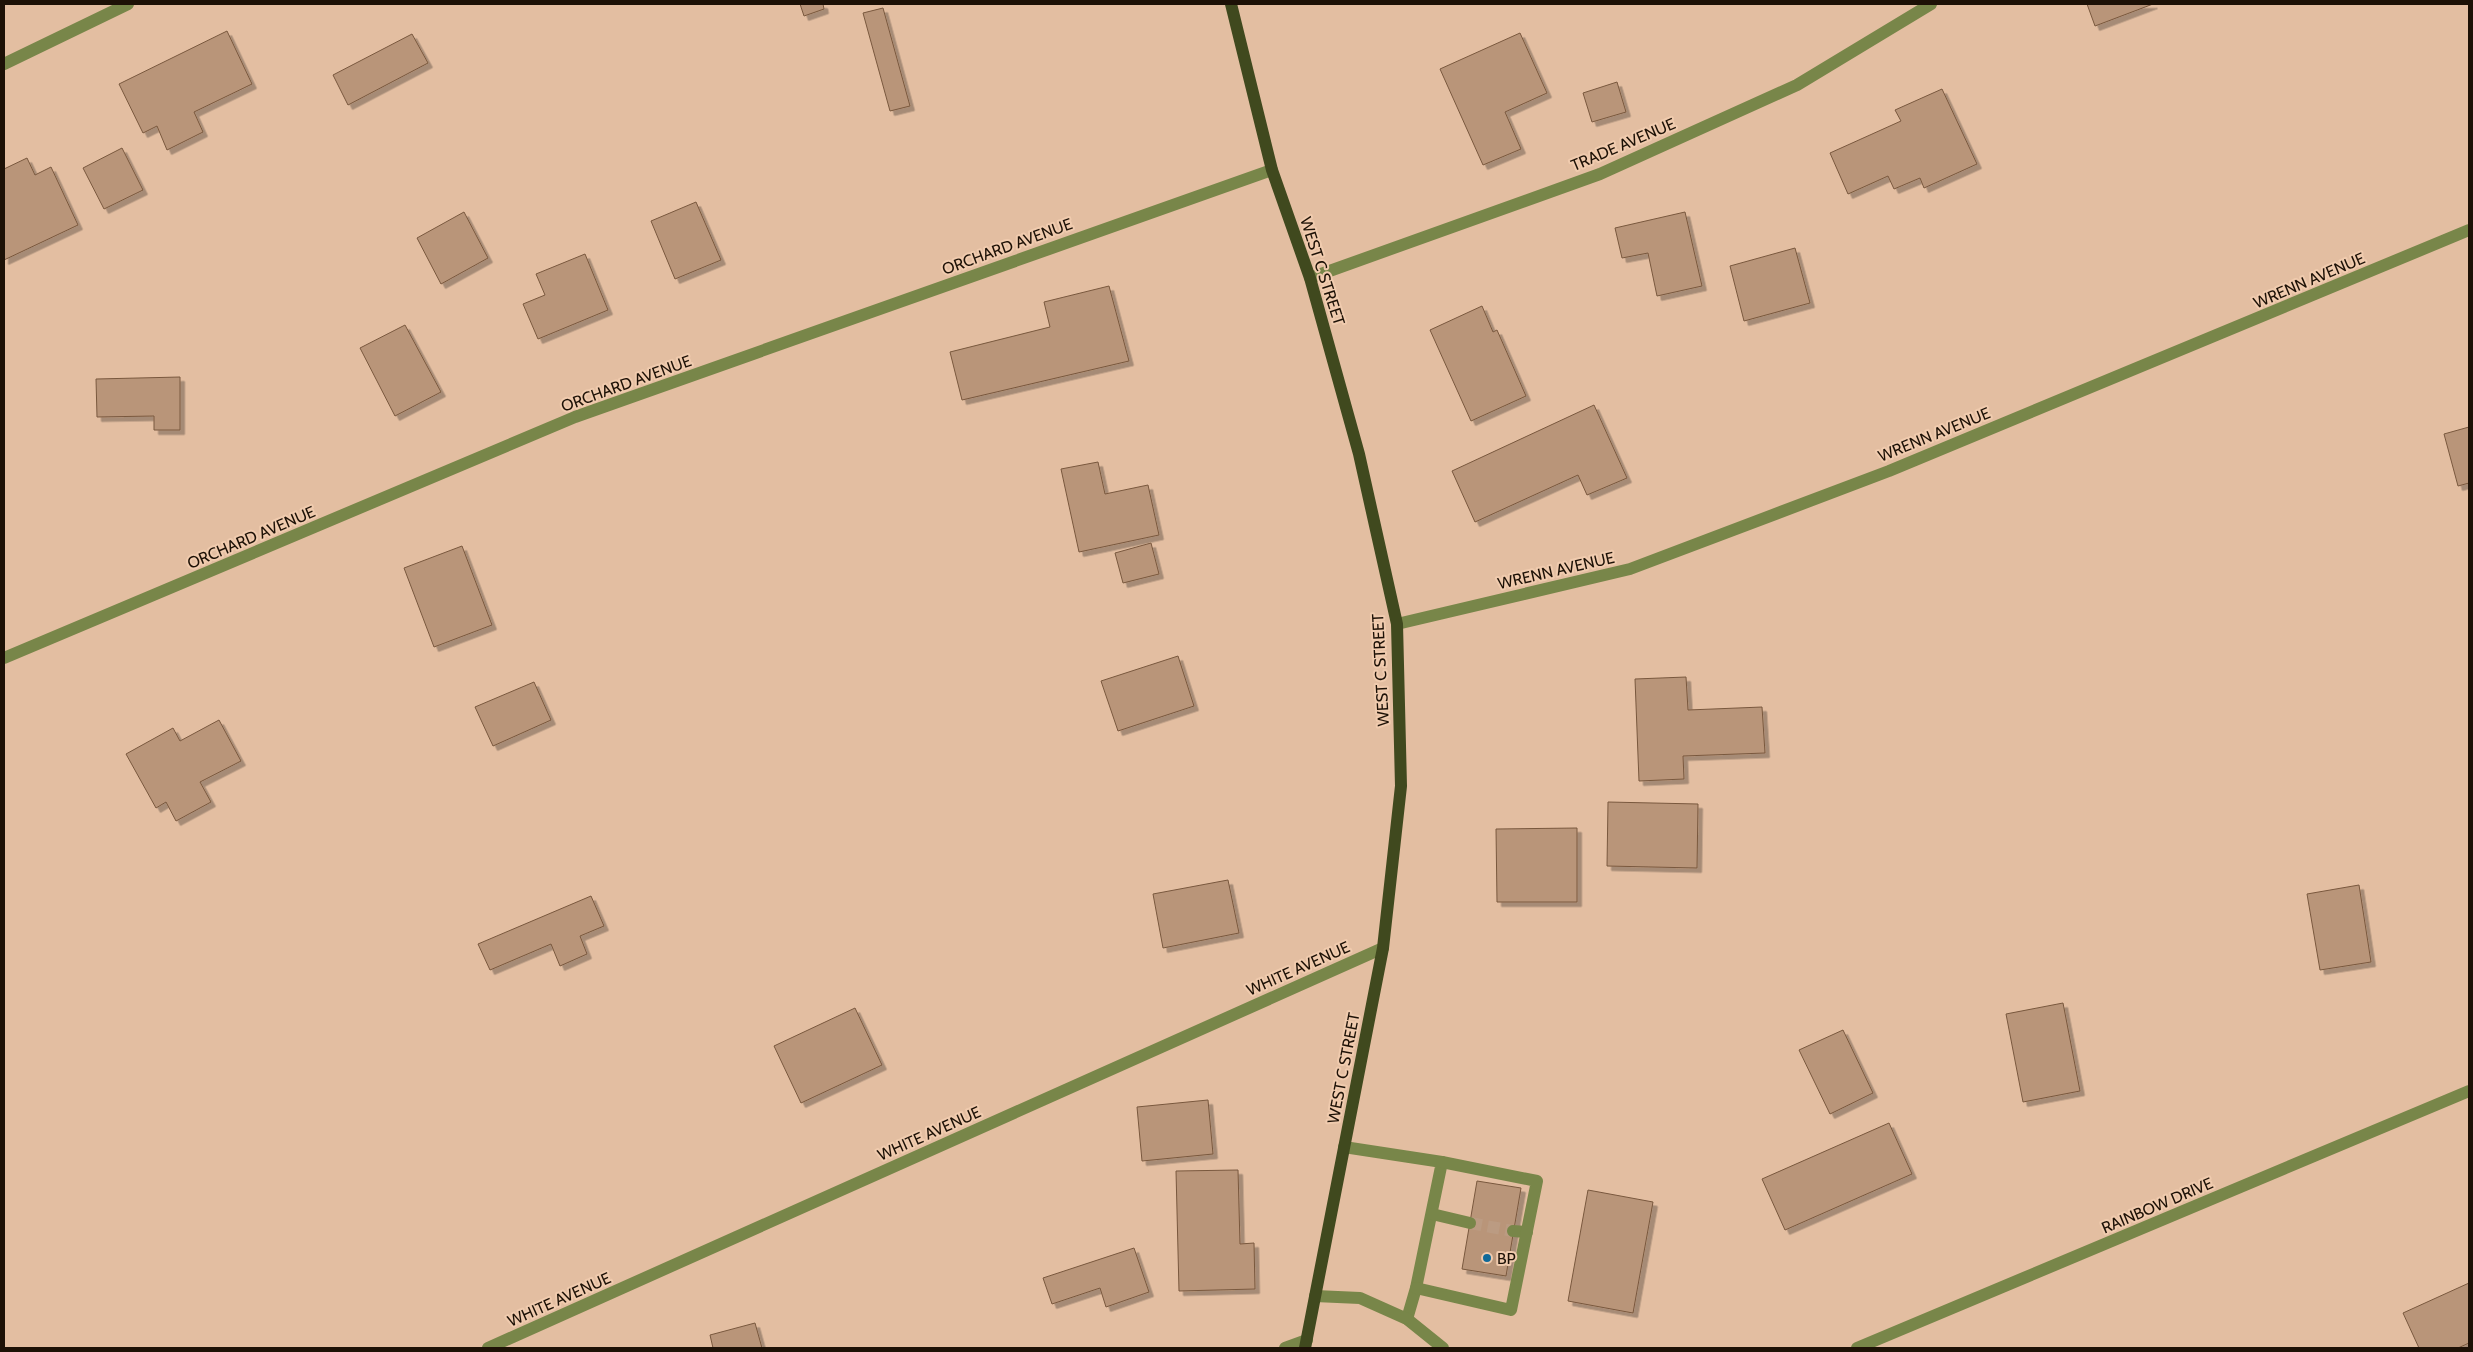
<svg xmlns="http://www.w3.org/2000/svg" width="2473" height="1352" font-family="Cabin,sans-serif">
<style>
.building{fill:#b99579;stroke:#79583e;filter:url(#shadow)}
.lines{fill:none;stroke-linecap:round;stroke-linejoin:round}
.minor-tunnel{stroke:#bb9b82;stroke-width:12;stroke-dasharray:12 6;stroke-linecap:butt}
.minor{stroke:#788649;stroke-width:12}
.major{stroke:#40491e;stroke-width:12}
.poi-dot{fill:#106999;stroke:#f0cbae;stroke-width:2}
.labels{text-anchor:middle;stroke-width:4;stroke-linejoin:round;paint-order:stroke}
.street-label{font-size:16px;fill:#1d1106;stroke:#f0cbae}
.poi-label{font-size:16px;fill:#1d1106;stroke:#f0cbae;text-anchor:start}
</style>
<defs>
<filter id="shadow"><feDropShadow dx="4.5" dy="4.5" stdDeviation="0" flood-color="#0004"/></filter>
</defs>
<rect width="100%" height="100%" fill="#e3bea1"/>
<g class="building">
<polygon points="800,4 823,4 824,9 804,16"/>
<polygon points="2087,4 2153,4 2095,26"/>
<polygon points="883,8 910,106 890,111 863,13"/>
<polygon points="227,31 252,84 194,112 203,132 167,150 157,126 143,133 119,84"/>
<polygon points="1520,33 1547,93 1505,112 1521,149 1483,165 1440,69"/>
<polygon points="412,34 428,63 348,105 333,75"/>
<polygon points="1617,82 1626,112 1592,122 1583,93"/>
<polygon points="1942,89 1977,164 1924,188 1920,178 1894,189 1888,176 1848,194 1830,153 1901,121 1895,110"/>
<polygon points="122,148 143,190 104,209 83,168"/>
<polygon points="27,158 35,175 51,167 78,225 4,260 4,169"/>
<polygon points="696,202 721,260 675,279 651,221"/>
<polygon points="464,212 488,258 441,284 417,238"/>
<polygon points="1685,212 1702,286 1657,296 1648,253 1622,258 1615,228"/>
<polygon points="1795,248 1810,303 1744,321 1730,266"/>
<polygon points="585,254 608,310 538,339 523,304 545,295 536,274"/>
<polygon points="1109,286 1129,361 962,400 950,352 1050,327 1044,302"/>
<polygon points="1482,306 1493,332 1497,330 1526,396 1471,421 1430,330"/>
<polygon points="405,325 441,392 395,416 360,348"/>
<polygon points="180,377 180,430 154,430 154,416 97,417 96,379"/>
<polygon points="1594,405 1627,478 1587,495 1578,475 1475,522 1452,471"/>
<polygon points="2469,427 2469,483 2458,486 2444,434"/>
<polygon points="1098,462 1105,494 1148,485 1159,535 1079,552 1061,469"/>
<polygon points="1151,543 1159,574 1123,583 1115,553"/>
<polygon points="462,546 492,625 434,647 404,568"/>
<polygon points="1178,656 1194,706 1118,731 1101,681"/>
<polygon points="1686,677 1688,710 1762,707 1765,753 1683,756 1684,779 1639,781 1635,679"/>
<polygon points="534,682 551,720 493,746 475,707"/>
<polygon points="219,720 241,761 200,782 211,802 176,821 166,802 156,808 126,754 173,728 180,741"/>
<polygon points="1608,802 1698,804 1697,868 1607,866"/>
<polygon points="1577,828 1577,902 1497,902 1496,829"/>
<polygon points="1228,880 1239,933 1163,948 1153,894"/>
<polygon points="2359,885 2371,962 2320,970 2307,894"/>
<polygon points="591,896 604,926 580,936 587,954 560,966 551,944 490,970 478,944"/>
<polygon points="2063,1003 2080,1091 2023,1102 2006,1014"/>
<polygon points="855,1008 882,1065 801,1103 774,1046"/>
<polygon points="1843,1030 1873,1093 1830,1114 1799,1050"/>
<polygon points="1208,1100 1213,1154 1142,1161 1137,1107"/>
<polygon points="1889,1123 1912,1174 1785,1230 1762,1179"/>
<polygon points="1238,1170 1240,1244 1254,1243 1255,1289 1179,1291 1176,1171"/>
<polygon points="1477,1181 1521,1188 1506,1276 1462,1269"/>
<polygon points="1588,1190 1653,1202 1633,1313 1568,1301"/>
<polygon points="1134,1248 1149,1292 1106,1307 1100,1288 1052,1304 1043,1278"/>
<polygon points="2469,1283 2469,1343 2458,1348 2419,1348 2403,1313"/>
<polygon points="755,1323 762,1348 713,1348 710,1335"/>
</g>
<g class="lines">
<polyline class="minor-tunnel" points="1470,1223 1513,1231"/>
<g class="minor">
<polyline points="4,64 128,4"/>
<polyline points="1310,278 1600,174 1797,85 1931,4"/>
<polyline points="1397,624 1630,569 1889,471 2469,230"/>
<polyline points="4,658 575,417 1272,170"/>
<polyline points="1344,1147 1442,1162 1416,1288 1407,1319"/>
<polyline points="1432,1214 1470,1223"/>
<polyline points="1513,1231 1527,1232"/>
<polyline points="1416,1288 1511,1310 1537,1181 1442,1162"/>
<polyline points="1315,1296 1360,1298 1407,1319 1443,1348"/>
<polyline points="488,1348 1383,948"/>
<polyline points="1285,1348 1307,1340"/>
<polyline points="1857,1348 2469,1091"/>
</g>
<polyline class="major" points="1231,4 1272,170 1310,278 1359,454 1397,624 1401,786 1383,948 1305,1348"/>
</g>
<circle class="poi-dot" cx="1487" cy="1258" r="5"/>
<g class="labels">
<g class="street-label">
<text transform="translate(1623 144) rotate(-23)" y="6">TRADE AVENUE</text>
<text transform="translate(1007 246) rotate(-20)" y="6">ORCHARD AVENUE</text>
<text transform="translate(1323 271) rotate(72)" y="6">WEST C STREET</text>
<text transform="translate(2309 280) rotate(-23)" y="6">WRENN AVENUE</text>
<text transform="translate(626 383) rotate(-20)" y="6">ORCHARD AVENUE</text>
<text transform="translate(1934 434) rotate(-22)" y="6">WRENN AVENUE</text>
<text transform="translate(251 537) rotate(-23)" y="6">ORCHARD AVENUE</text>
<text transform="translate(1556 570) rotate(-13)" y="6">WRENN AVENUE</text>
<text transform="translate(1380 670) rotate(-93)" y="6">WEST C STREET</text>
<text transform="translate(1298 968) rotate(-24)" y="6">WHITE AVENUE</text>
<text transform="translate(1343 1068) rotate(-79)" y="6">WEST C STREET</text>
<text transform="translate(929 1133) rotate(-24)" y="6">WHITE AVENUE</text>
<text transform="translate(2157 1205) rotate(-23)" y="6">RAINBOW DRIVE</text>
<text transform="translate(559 1299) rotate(-24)" y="6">WHITE AVENUE</text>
</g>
<g class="poi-label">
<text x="1497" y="1264">BP</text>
</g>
</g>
<rect width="2473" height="1352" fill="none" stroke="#1d1106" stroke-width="10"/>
</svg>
